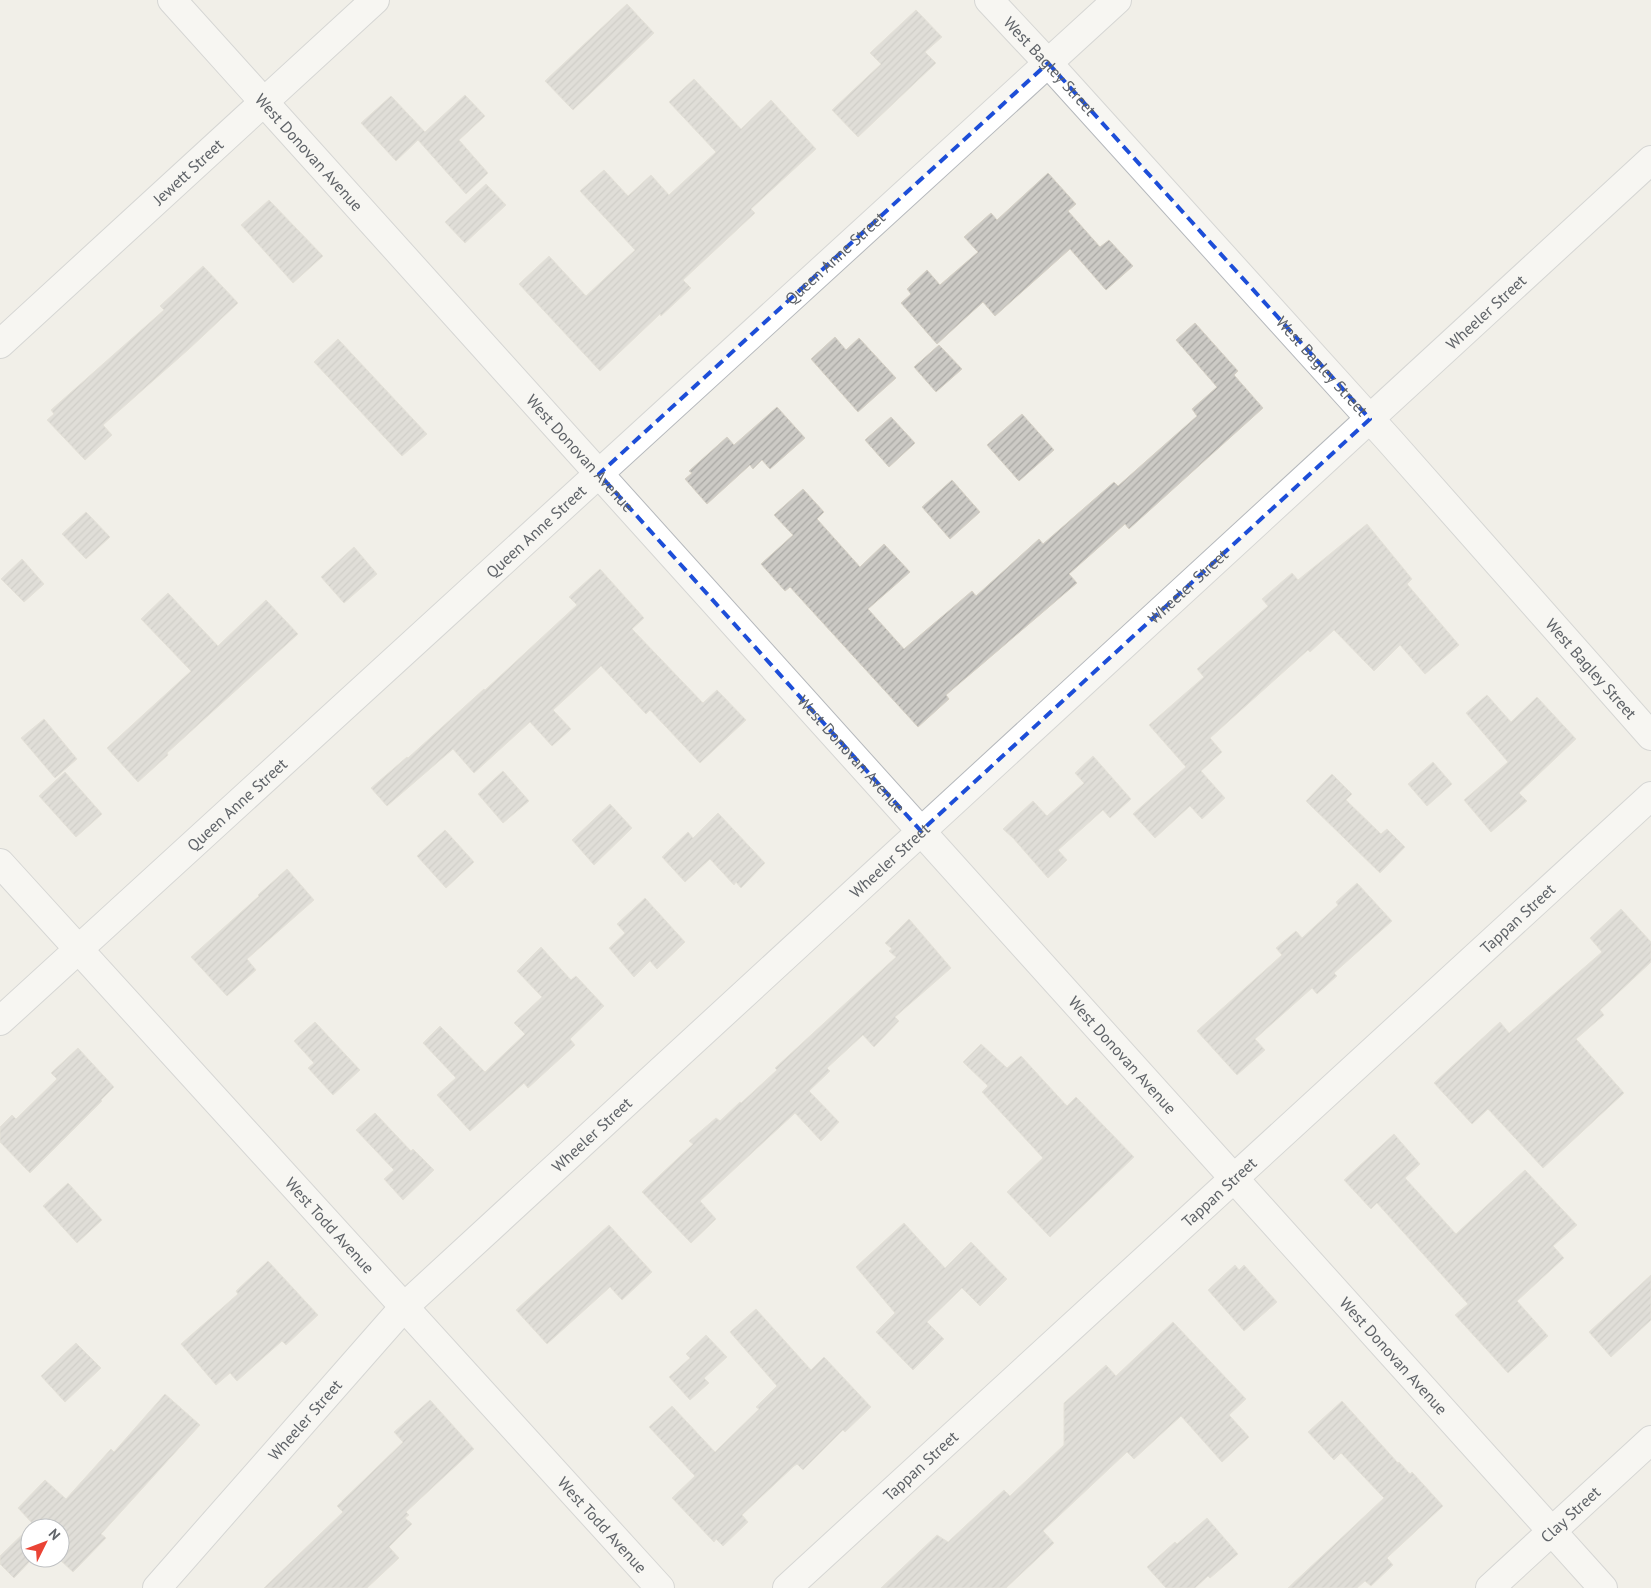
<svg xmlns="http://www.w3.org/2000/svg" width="1651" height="1588" font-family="'PT Sans',sans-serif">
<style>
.building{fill:url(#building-hatch);stroke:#d6d1c6}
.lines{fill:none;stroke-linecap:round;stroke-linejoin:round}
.minor-casing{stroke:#b5b8bc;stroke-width:30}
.minor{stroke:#fff;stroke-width:28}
.marked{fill:none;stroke:#1d4ed8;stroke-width:4;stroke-dasharray:10 6;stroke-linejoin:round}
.labels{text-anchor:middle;stroke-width:4;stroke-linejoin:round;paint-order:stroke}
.street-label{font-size:16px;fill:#5f6368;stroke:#fff}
</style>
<defs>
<pattern id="building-hatch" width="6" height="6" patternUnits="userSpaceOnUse" patternTransform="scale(1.25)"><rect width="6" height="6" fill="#cccac5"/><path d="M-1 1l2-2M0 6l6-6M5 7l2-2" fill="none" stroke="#a9a8a4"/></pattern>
</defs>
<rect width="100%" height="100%" fill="#f1efe8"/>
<g class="building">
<polygon points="627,4 654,33 573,110 545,81"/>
<polygon points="916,10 942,37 925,52 936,63 858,137 832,110 881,64 870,53"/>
<polygon points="694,79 741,129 771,100 816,149 751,209 755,213 683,280 691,288 661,316 660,314 600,371 519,284 549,256 586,296 635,250 580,191 604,170 628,196 651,175 669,195 716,152 669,102"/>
<polygon points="465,95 485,116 459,140 488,173 466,194 418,140 396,161 361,123 391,96 425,132"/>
<polygon points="1048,173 1076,204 1068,211 1100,247 1109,240 1133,266 1106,290 1070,249 995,316 983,302 937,344 901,303 911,294 907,289 927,270 940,285 978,252 964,237 991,213 997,220"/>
<polygon points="486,184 506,205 465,243 445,222"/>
<polygon points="269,200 323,256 293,283 241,225"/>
<polygon points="203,266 238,303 189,349 103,425 112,435 85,460 47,420 54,414 51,410 164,310 160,306"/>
<polygon points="1195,323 1238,371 1234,375 1263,408 1129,529 1125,524 1069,574 1077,583 946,695 949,699 918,727 790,587 785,591 761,564 793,535 774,515 803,489 824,512 817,519 860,567 884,544 910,572 868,609 904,649 972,591 976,596 1039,539 1043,544 1114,482 1118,486 1197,416 1192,409 1217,387 1176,340"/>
<polygon points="835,337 846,350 859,338 896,378 858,412 811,359"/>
<polygon points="338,339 427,434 402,456 314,362"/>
<polygon points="939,345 962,369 936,392 914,367"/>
<polygon points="777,407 805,438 770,469 762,460 753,469 750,465 707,504 685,479 692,473 689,471 727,437 734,445"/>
<polygon points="1022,414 1054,450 1019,481 987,445"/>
<polygon points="891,417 915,443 889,467 865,440"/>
<polygon points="952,480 980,512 950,539 922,507"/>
<polygon points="86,512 110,537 86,559 62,534"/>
<polygon points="1367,524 1412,579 1407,584 1459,645 1425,674 1400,645 1374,671 1334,630 1310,652 1308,650 1210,738 1222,752 1201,771 1225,798 1202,819 1190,806 1155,838 1133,814 1186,767 1149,725 1204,677 1197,669 1268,606 1262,599 1292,573 1298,580"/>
<polygon points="354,547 377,574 344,603 321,577"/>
<polygon points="22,559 44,584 24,602 1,579"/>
<polygon points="600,569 644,618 632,629 703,703 717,690 746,720 700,763 650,710 646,714 601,666 553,710 571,729 552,746 530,722 474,773 453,749 387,806 371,788 407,757 408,758 484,689 485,690 577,605 569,597"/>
<polygon points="168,593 218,646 266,600 298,634 167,753 168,755 138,782 107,748 191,671 141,619"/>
<polygon points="1487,695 1511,722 1537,697 1576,739 1519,793 1527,801 1491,832 1464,800 1508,762 1466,713"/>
<polygon points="44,719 77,759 55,778 21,738"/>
<polygon points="1093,756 1131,799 1110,818 1103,810 1058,850 1067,860 1048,878 1013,838 1003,829 1033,801 1047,816 1084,783 1075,773"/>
<polygon points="1433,762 1452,784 1427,806 1408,784"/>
<polygon points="503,771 529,801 503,823 478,794"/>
<polygon points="65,772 102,814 76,837 39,796"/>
<polygon points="1332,774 1352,794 1346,800 1381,834 1387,829 1405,847 1380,873 1306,801"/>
<polygon points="610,804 632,828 594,865 572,840"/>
<polygon points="718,813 765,863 741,888 736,882 734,885 710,859 685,882 662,857 688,832 693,838"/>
<polygon points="445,830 474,862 446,888 417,856"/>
<polygon points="287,869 314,900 247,959 256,970 227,996 191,957 259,896 258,895"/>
<polygon points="1357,883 1392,921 1334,973 1337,976 1317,994 1312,988 1255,1039 1265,1050 1237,1075 1197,1031 1282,955 1276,948 1296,931 1302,938 1338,905 1336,902"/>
<polygon points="645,898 685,942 657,969 650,961 634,977 609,948 625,933 617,924"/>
<polygon points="1621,909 1651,942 1651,962 1600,1010 1604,1015 1576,1039 1624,1093 1543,1168 1488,1109 1472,1124 1434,1083 1500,1022 1509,1033 1602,952 1590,938"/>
<polygon points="909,919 951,968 895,1017 899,1021 874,1047 863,1035 827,1068 830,1071 809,1091 839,1122 821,1141 795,1113 700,1201 716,1219 691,1243 642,1192 693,1144 689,1141 716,1118 720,1121 740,1102 741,1103 777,1070 775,1068 896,957 889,951 892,949 885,943"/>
<polygon points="541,947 571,980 576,976 604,1006 570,1039 575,1045 528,1088 524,1083 470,1131 437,1095 456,1078 423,1043 440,1026 485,1072 525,1034 514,1023 542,997 517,971"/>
<polygon points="315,1022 360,1070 333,1095 308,1068 314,1063 294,1041"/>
<polygon points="981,1044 1007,1068 1021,1056 1067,1106 1076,1097 1134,1157 1050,1237 1007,1192 1043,1158 982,1092 988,1086 963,1062"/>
<polygon points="78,1048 114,1087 101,1100 102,1101 30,1173 0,1142 0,1127 12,1115 16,1119 57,1079 51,1073"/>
<polygon points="375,1113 411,1151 413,1149 434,1170 403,1200 384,1179 394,1170 356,1130"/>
<polygon points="1394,1134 1420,1164 1405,1178 1456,1234 1525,1170 1577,1225 1553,1246 1564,1258 1517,1301 1548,1336 1508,1373 1455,1315 1468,1304 1377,1203 1371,1209 1344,1180"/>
<polygon points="68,1183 102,1220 77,1243 43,1206"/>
<polygon points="904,1223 945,1268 971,1242 1007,1279 980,1306 962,1288 927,1322 944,1339 913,1370 876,1332 895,1313 856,1267"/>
<polygon points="609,1225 652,1272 622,1300 610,1287 547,1344 516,1310"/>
<polygon points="268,1261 318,1315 286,1345 282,1341 237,1381 230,1373 216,1385 181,1344 238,1294 236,1291"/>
<polygon points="1235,1265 1239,1270 1244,1265 1277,1302 1244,1331 1208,1290"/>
<polygon points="1651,1275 1651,1320 1611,1357 1589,1332"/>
<polygon points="756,1309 811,1370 824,1357 871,1407 845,1432 843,1430 803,1470 797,1464 794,1466 742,1515 748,1522 723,1546 716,1539 714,1542 672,1498 695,1476 649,1427 672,1406 715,1452 759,1409 756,1407 777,1386 730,1332"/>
<polygon points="1173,1322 1246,1399 1229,1415 1249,1437 1222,1462 1181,1416 1134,1459 1127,1452 1043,1531 1054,1543 1006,1588 881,1588 937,1535 948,1542 1004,1490 1010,1496 1064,1445 1064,1403 1106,1365 1116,1376"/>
<polygon points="706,1335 727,1357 704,1378 709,1383 690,1400 669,1377 690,1358 686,1354"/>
<polygon points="76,1343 101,1368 65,1402 41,1376"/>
<polygon points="165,1394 200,1425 101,1534 106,1538 73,1572 58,1558 60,1558 60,1528 30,1528 30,1558 33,1558 14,1578 0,1564 0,1556 33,1524 18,1508 45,1480 66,1499 111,1449 114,1452"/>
<polygon points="430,1400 474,1449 406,1512 409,1515 405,1518 412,1524 389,1547 399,1558 367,1588 264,1588 343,1512 337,1506 403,1442 394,1432"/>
<polygon points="1342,1401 1398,1463 1399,1462 1410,1474 1412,1472 1443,1506 1390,1555 1387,1558 1393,1565 1371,1586 1365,1581 1357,1588 1288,1588 1384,1498 1341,1453 1334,1460 1308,1432"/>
<polygon points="1207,1518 1238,1554 1210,1578 1208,1576 1195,1588 1166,1588 1147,1567 1175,1542 1177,1544"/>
</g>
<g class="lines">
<g class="minor-casing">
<g id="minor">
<path id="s1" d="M172,0L1603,1588"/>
<path id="s2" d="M989,0L1048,63L1390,441L1651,736"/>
<path id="s3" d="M0,344L375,0"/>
<path id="s4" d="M0,863L660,1588"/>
<path id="s5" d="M0,1021L1117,0"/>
<path id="s6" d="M157,1588L404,1307L1651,160"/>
<path id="s7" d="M787,1588L1651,796"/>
<path id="s8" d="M1490,1588L1651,1440"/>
</g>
</g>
<use href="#minor" class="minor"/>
</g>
<path d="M0 0H1651V1588H0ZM1048,63L1370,419L921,831L599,474Z" fill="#f1efe8" fill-opacity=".55" fill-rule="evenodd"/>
<path class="marked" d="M1048,63L1370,419L921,831L599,474Z"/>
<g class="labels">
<g class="street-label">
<text dy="6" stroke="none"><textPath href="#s2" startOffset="90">West Bagley Street</textPath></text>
<text dy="6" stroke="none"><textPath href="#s1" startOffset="205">West Donovan Avenue</textPath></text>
<text dy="6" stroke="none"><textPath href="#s3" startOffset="255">Jewett Street</textPath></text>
<text dy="6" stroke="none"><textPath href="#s5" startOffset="1131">Queen Anne Street</textPath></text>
<text dy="6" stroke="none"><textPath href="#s6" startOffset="1844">Wheeler Street</textPath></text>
<text dy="6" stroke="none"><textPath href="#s2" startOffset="495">West Bagley Street</textPath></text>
<text dy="6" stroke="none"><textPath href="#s1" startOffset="610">West Donovan Avenue</textPath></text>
<text dy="6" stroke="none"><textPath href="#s5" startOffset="726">Queen Anne Street</textPath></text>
<text dy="6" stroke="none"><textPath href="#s6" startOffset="1439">Wheeler Street</textPath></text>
<text dy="6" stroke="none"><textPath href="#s2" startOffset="900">West Bagley Street</textPath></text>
<text dy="6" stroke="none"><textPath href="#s1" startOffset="1015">West Donovan Avenue</textPath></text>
<text dy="6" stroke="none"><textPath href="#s5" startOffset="321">Queen Anne Street</textPath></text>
<text dy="6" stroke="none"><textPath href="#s6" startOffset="1034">Wheeler Street</textPath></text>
<text dy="6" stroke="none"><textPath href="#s7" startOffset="991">Tappan Street</textPath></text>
<text dy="6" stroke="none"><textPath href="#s1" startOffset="1420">West Donovan Avenue</textPath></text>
<text dy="6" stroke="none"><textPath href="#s6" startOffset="629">Wheeler Street</textPath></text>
<text dy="6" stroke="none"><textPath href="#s7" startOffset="586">Tappan Street</textPath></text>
<text dy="6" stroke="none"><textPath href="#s4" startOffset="490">West Todd Avenue</textPath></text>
<text dy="6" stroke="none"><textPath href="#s1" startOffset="1825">West Donovan Avenue</textPath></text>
<text dy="6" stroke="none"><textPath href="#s6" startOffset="224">Wheeler Street</textPath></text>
<text dy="6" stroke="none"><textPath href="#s7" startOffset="181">Tappan Street</textPath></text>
<text dy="6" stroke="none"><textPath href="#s8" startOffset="109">Clay Street</textPath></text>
<text dy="6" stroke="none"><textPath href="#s4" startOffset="895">West Todd Avenue</textPath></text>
</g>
</g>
<g transform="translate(45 1543) rotate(48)"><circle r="24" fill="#ffffff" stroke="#bfc1c3"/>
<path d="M0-4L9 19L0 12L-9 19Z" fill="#ea4335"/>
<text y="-8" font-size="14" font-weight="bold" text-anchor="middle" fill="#5f6368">N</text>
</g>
</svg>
